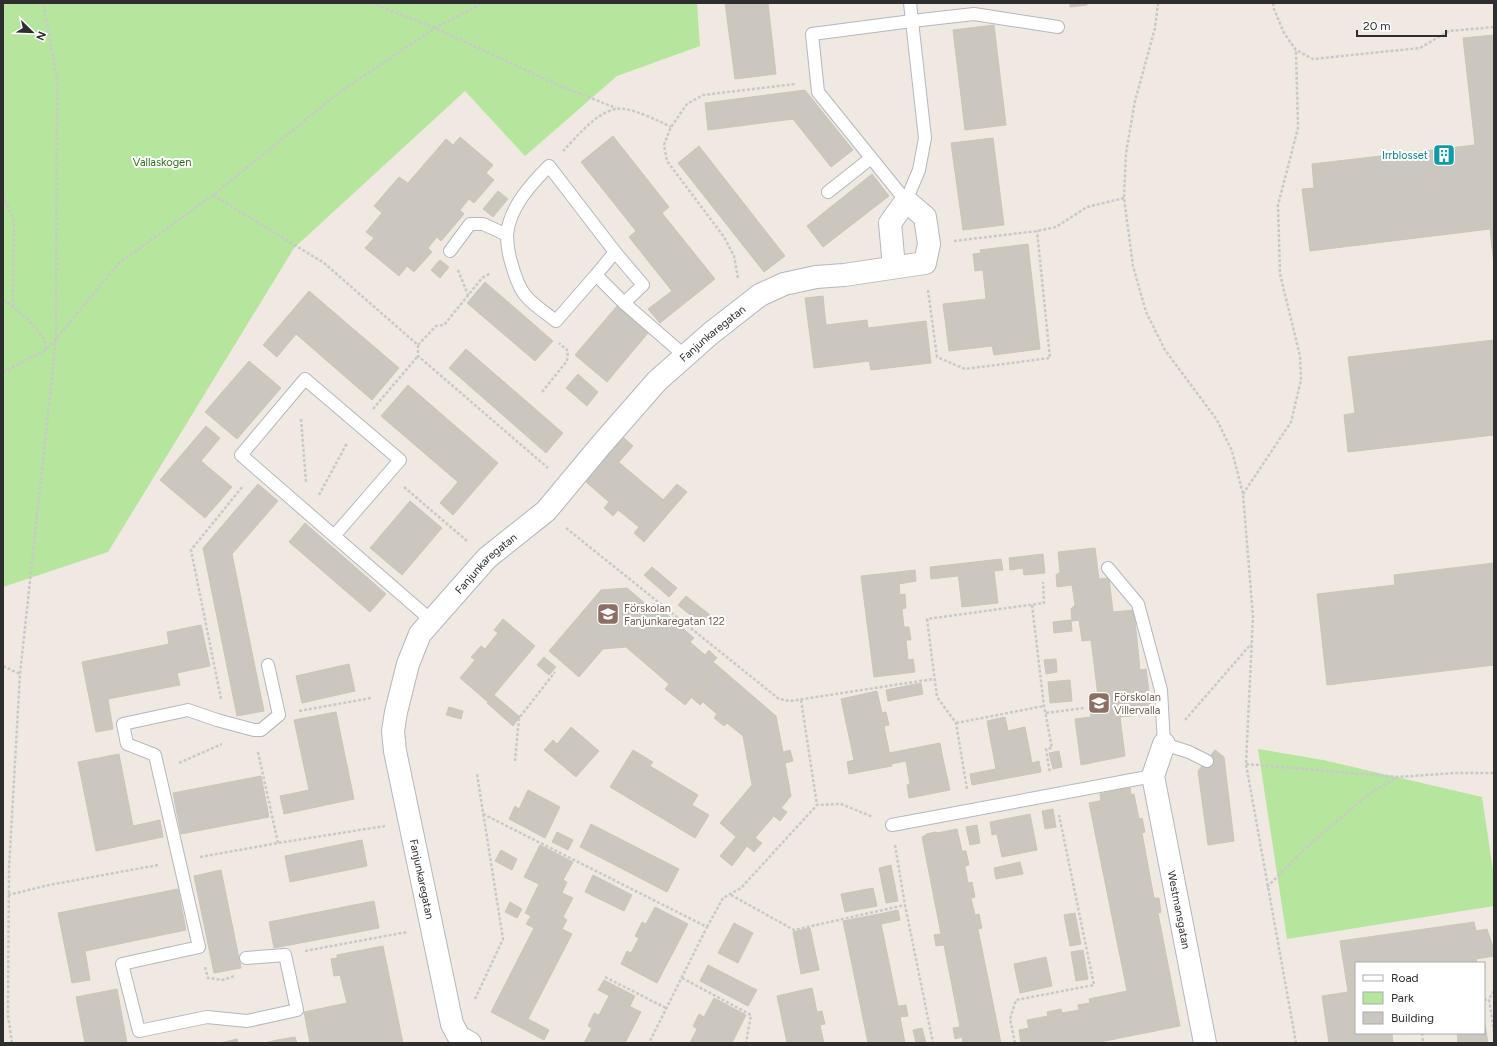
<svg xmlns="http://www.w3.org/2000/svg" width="1497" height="1046" font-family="Figtree,sans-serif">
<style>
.green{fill:#b6e59e}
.building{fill:#cbc7bf;stroke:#cbc5ba}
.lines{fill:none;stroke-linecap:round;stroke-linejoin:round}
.service-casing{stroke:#b4b7c1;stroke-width:14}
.minor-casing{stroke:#b4b7c1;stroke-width:24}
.path{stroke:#c9c9c9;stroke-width:2.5;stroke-dasharray:3 2;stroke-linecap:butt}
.service{stroke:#fff;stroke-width:12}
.minor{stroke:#fff;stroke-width:22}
.labels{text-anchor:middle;stroke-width:4;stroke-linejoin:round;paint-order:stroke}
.culture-label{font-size:11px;fill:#0d838f;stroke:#fff;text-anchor:end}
.park-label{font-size:11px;fill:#2c6e1b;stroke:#fff}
.street-label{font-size:11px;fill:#2e2e2e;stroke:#fff}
.education-label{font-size:11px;fill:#785e54;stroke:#fff;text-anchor:start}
</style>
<rect width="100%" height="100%" fill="#efe9e1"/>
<g class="green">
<polygon points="3,3 697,3 700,46 617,76 525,156 465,91 294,248 108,552 3,587"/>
<polygon points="1258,749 1323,760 1482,797 1494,877 1494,906 1287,939"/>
</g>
<g class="building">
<polygon points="725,3 768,3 776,74 735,79"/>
<polygon points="1070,3 1087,3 1087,5 1070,7"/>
<polygon points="994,25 1006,125 965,130 953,30"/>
<polygon points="1494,35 1494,264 1490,229 1310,251 1302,189 1314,188 1312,164 1475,145 1463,38"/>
<polygon points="805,90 853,150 831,167 793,119 708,130 705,103"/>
<polygon points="613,136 669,207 662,213 715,279 660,323 648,309 672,291 629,237 636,231 581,162"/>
<polygon points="460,137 493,165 486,173 494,180 474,203 469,199 460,210 464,214 441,241 437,237 428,248 432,252 414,272 407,266 399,276 365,248 374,238 366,232 382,213 374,206 399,177 408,183 446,139 453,145"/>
<polygon points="993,138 1004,225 963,230 951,143"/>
<polygon points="699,146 785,256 764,272 678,163"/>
<polygon points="872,174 889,196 823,247 807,226"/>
<polygon points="498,191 508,199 493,217 483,209"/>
<polygon points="1028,244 1040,349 994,355 992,346 949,351 943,304 986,299 983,270 975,271 973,254 981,253 980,250"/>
<polygon points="440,260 449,267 440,278 431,270"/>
<polygon points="485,282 553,341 535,361 467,303"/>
<polygon points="309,291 399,368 372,400 296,334 277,357 263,345"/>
<polygon points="823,296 826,325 867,320 868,328 926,321 931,363 871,370 869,361 814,368 805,298"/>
<polygon points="617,306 648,333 607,382 575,355"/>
<polygon points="1494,340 1494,435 1348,452 1344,415 1355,413 1348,357"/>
<polygon points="466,349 563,433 546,453 449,368"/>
<polygon points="249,361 281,388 237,439 205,412"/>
<polygon points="578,374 598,392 587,406 566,388"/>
<polygon points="408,385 498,463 453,515 440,503 458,482 381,416"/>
<polygon points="206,426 220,438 201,461 232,487 205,518 160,480"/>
<polygon points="623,437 633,446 619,462 609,454"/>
<polygon points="609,454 673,508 644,542 634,533 639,527 618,510 613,516 604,508 609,502 586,482"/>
<polygon points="258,484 278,501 232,554 264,711 237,716 203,548"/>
<polygon points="677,484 687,492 673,508 663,500"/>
<polygon points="410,501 442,528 402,575 370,548"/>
<polygon points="305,523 386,594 370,612 289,542"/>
<polygon points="1095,548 1099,579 1109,578 1113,612 1134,610 1140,670 1146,669 1152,714 1120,717 1125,756 1081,765 1075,719 1091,717 1089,705 1098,696 1091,640 1082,641 1079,620 1072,621 1071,609 1075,605 1072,585 1057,587 1056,575 1060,572 1058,552"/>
<polygon points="1043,554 1045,573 1024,575 1023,568 1010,570 1009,558"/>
<polygon points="1001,559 1003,570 994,571 998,603 962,607 957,564"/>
<polygon points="1494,563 1494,665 1327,685 1317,594 1395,585 1394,575"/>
<polygon points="957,564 958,576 931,579 930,567"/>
<polygon points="652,567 677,588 669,597 644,575"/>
<polygon points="915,570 916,581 899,584 898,572"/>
<polygon points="898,572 900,595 905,594 906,608 902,609 904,627 909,627 911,640 906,640 908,660 913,659 915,672 874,677 861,576"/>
<polygon points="627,588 647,605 655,604 694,638 690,642 705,655 709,650 717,658 713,662 718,666 685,705 665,689 669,684 626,647 603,649 579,677 549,651 601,590"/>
<polygon points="686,596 710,615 702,625 678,605"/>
<polygon points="503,619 535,646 488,702 460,678 475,660 471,657 481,646 485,649 498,633 494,630"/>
<polygon points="1071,620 1072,631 1054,633 1053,622"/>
<polygon points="201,625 210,666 177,673 180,685 108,699 113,729 96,732 82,662 169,644 167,632"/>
<polygon points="544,657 556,667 549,675 537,665"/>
<polygon points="1056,659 1057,672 1046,674 1044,660"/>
<polygon points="349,664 355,691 302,703 296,676"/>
<polygon points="718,666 776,716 783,752 790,750 793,761 785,763 791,796 781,808 787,812 780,821 774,816 755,838 762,843 754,852 720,823 752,785 743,736 727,723 724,726 714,718 717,714 703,702 700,705 692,698"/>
<polygon points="1070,680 1072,701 1050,703 1048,682"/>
<polygon points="921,683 923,694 888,701 886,690"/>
<polygon points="877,691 882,713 886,712 889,725 884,726 892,766 849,774 847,762 854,760 841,699"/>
<polygon points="494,695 520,717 513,726 487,703"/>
<polygon points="449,707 463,711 461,719 446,715"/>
<polygon points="336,712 354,799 284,814 280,796 309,790 294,720"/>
<polygon points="1005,717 1008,731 1025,727 1032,763 1039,761 1041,772 998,780 987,721"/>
<polygon points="571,727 599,751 576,777 544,750 553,740 557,744"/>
<polygon points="940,743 942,754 891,764 889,753"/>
<polygon points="633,750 653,762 650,766 698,795 692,805 709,815 695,838 610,787"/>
<polygon points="1215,750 1224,757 1234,841 1208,845 1198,771"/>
<polygon points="1059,751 1062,767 1053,769 1049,753"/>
<polygon points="119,754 133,826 160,820 163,837 96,851 78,762"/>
<polygon points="942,754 950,790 909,798 907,785 910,784 906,761"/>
<polygon points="996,769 998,780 972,785 970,774"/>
<polygon points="261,776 269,817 181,834 173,793"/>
<polygon points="1130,787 1131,794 1101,801 1100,794"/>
<polygon points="528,790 560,807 545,838 509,819 515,806 519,809"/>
<polygon points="1134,794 1139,819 1142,818 1145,832 1142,833 1154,898 1159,898 1161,912 1158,913 1180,1026 1095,1043 1032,1043 1027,1020 1048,1016 1047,1012 1061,1009 1062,1013 1079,1010 1078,1005 1090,1003 1089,999 1127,991 1089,803"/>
<polygon points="1053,809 1056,827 1045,829 1042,811"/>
<polygon points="1030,814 1037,850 1002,857 997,834 992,835 990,822"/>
<polygon points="591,824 679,869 667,892 580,847"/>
<polygon points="977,825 980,843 970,845 966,827"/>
<polygon points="957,829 962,851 966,851 969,865 965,866 968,883 972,882 975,897 971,898 975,915 979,914 982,928 978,929 1001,1043 963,1043 962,1037 955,1039 953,1028 960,1027 944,945 936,946 934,935 941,934 922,837 926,835 926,834 936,832 937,833"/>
<polygon points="557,832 573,840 568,850 552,842"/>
<polygon points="736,837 747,846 732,866 720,856"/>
<polygon points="362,840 367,866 290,882 285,856"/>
<polygon points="540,845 573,862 563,880 567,882 562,893 573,898 563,917 567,920 562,929 572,934 528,1019 534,1022 529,1032 491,1012 534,928 526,924 531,916 525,913 539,884 524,877"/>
<polygon points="501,850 517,859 512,870 495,861"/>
<polygon points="1020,862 1023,874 996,879 994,868"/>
<polygon points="891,865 898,901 886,903 879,868"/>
<polygon points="221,870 241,968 214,973 194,876"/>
<polygon points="593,875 632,895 624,911 585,892"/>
<polygon points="873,888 877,906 845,912 841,894"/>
<polygon points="178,889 186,930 85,951 90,980 72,983 58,913"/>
<polygon points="374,901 379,928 274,948 269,922"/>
<polygon points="510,902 522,909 517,918 505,912"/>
<polygon points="655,907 688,924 657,983 621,964 627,951 631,953 639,938 635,936 642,922 646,924"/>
<polygon points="898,910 900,920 881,924 879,914"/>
<polygon points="1075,913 1081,944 1070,946 1064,915"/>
<polygon points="879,914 898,1006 906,1005 908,1016 900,1017 905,1043 868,1043 843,921"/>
<polygon points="1474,922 1476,931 1487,929 1494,950 1494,956 1476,959 1477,963 1356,963 1356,1033 1392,1033 1393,1043 1329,1043 1322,996 1348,992 1340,941"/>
<polygon points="734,923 753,933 738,963 718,953"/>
<polygon points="810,928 819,970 801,974 793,932"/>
<polygon points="383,946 403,1043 310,1043 304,1012 347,1003 340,975 334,976 331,959 337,958 337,955"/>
<polygon points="1083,950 1088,979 1076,981 1071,952"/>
<polygon points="1046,957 1052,986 1020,993 1014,964"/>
<polygon points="708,965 757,990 748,1006 700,981"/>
<polygon points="604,980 635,996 630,1006 598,990"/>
<polygon points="812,988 817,1012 822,1011 825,1024 820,1025 824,1043 787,1043 777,996"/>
<polygon points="117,989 127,1043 85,1043 76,997"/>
<polygon points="609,996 641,1012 625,1043 584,1043 592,1028 588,1026 594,1013 599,1015"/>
<polygon points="714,998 746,1015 732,1043 690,1043 697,1029 693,1026 699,1014 704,1017"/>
<polygon points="1484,1019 1488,1043 1458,1043 1457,1033 1484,1033"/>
<polygon points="534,1022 549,1030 544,1040 529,1032"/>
<polygon points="922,1028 926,1043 916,1043 913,1030"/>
<polygon points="1029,1028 1032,1043 1021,1043 1019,1030"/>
<polygon points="295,1037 297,1043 264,1043 277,1040"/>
<polygon points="237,1039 238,1043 220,1043 224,1042"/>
</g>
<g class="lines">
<g class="service-casing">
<g id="service">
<polyline points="910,3 912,21 974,14 1058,27"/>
<polygon points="912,21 925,138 919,170 906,201 818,92 812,34"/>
<polyline points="828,192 871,158"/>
<polyline points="450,251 470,224 483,224 507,235"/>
<polyline points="615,252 643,285 624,303"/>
<path d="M596,275L615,252L549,166C531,184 509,208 507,235C507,244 509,256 512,265C515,276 518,286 525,295C533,305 546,313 556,321L596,275L624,303L685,356"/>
<polyline points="334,536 400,460 305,379 241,455 432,621"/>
<polyline points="1108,568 1138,604 1161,690 1164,744 1189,752 1207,761"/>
<polyline points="892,825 1153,776"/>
<polyline points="246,958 285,955 297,1010 247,1021 207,1017 139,1031 122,964 199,947 155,755 127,744 123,724 188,710 217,720 254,730 261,730 279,715 268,665"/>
</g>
</g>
<g class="minor-casing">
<g id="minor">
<path id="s1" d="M1164,744L1153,776L1205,1043"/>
<path id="s2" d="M470,1043L459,1037L452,1024L395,751L393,731L396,712L408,664L420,634L487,558L546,511L601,445L657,381L710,334L760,295L784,284L816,277L844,275L925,263L929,244L925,217L906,201L890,223L894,267"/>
</g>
</g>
<g class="path">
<polyline points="372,3 435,28 558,85 616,108"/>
<polyline points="1158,3 1155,28 1135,101 1126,153 1124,198 1133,266 1146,312 1165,350 1217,420 1232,451 1243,494 1253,616 1246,764 1296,1043"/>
<polyline points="1273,3 1274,9 1284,33 1296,50 1313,59 1420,48 1449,31 1494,27"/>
<path d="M563,151C577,137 595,113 616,109C629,106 659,121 671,127"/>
<polyline points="213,195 324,263 418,345 418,356 548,468"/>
<polyline points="3,196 14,221 13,307"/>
<polyline points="954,241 1037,231 1056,227 1087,207 1124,198"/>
<polyline points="458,270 468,295"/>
<polyline points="738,278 734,256 724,237 667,161 664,145 671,127 687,104 703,95 795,84"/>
<polyline points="928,290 937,357 965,369 1050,358 1037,231"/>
<polyline points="3,299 28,319 44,339 46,349"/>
<polyline points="418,345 436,326 444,325 482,278 491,273"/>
<polyline points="3,372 44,351 56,339 119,263 213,195 341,91 435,28 483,3"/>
<polyline points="542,392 567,361 568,351 559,343"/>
<polyline points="373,409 418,356"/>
<polyline points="301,419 306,482"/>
<polyline points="404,487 467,541"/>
<polyline points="1243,494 1291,422 1301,380 1300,356 1280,274 1278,205 1298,128 1296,50"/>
<polyline points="319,495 347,443"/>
<polyline points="566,528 779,699 790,701 934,679"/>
<polyline points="1032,605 1044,706 1052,748 1046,749 1050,773"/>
<polyline points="3,666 20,674"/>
<polyline points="221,699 191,550 243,486"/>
<polyline points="801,700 817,805"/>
<polyline points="299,711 371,698"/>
<polyline points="1046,713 1084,708"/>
<polyline points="1185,720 1251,644"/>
<polyline points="956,723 1044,706"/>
<polyline points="258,752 278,843"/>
<polyline points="515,761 519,718 555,672"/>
<polyline points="179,763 222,744"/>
<polyline points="1246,764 1398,777 1455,773 1494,773"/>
<polyline points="967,789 956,723 937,697 927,619 1044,603 1043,582"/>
<polyline points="483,814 707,927 649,1043"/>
<polyline points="895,845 905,905 933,1043"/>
<polyline points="200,857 278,843 385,826"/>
<polyline points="1267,887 1307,847 1370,793 1398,777"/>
<polyline points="8,895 49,885 158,865"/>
<polyline points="731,895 794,930 905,905"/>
<polyline points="707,927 723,898 741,888 817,805 841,804 873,817"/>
<polyline points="305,951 407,932"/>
<polyline points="205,967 208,978 223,980 234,976"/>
<polyline points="605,977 666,1008"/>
<polyline points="682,978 751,1015 746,1043"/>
<polyline points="1494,991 1489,999 1494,1032"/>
<polyline points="475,999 503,939 477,774"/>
<polyline points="1484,1000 1489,999"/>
<polyline points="1422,1033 1423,1043"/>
<polyline points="12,1043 8,1016 9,868 20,674 56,339 57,77 43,3"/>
<polyline points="1015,1043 1010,1019 1016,1000 1094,985 1059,815"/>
</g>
<use href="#service" class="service"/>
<use href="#minor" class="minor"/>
</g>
<defs>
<g id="building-square" transform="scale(1.15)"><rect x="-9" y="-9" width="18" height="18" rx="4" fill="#0f9aa8" stroke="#fff"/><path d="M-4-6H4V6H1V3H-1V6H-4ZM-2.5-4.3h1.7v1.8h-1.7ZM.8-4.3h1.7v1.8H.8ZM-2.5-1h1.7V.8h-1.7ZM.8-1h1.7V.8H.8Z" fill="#fff"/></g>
<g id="school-square" transform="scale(1.15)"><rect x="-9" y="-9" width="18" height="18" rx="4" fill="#8d6e63" stroke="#fff"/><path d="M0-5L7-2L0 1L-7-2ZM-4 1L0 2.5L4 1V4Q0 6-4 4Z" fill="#fff"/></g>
</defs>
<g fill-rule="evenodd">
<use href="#building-square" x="1444" y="155"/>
<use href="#school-square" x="608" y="614"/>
<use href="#school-square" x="1099" y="703"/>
</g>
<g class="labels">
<g class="culture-label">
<text x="1428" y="159">Irrblosset</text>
</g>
<g class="park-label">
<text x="162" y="166">Vallaskogen</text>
</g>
<g class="street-label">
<text dy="4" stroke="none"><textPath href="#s2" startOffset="848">Fanjunkaregatan</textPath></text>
<text dy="4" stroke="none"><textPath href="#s2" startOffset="524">Fanjunkaregatan</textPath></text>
<text transform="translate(422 879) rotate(78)" y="4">Fanjunkaregatan</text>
<text dy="4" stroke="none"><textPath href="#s1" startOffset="170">Westmansgatan</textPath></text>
</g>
<g class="education-label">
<text x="624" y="612">Förskolan<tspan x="624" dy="13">Fanjunkaregatan 122</tspan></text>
<text x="1114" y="701">Förskolan<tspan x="1114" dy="13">Villervalla</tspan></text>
</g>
</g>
<rect width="1497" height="1046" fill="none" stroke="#2e2e2e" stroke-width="8"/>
<rect x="1355" y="962" width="130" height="72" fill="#ffffff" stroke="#ababab"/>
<rect x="1363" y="975" width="20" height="6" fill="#ffffff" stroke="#ababab"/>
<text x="1391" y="982" font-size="12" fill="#2e2e2e">Road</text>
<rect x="1363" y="992" width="20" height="12" fill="#b6e59e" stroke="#ababab"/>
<text x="1391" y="1002" font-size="12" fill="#2e2e2e">Park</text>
<rect x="1363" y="1012" width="20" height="12" fill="#cbc7bf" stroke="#ababab"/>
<text x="1391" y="1022" font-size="12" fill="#2e2e2e">Building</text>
<g transform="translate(32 32) rotate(113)" stroke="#ffffff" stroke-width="3" paint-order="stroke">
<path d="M0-3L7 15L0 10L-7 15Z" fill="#2e2e2e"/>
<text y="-6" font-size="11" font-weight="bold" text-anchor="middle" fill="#2e2e2e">N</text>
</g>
<path d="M1357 30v6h89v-6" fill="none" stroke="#2e2e2e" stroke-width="2"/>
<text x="1363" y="30" font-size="12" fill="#2e2e2e" stroke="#ffffff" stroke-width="3" paint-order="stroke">20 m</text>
</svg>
